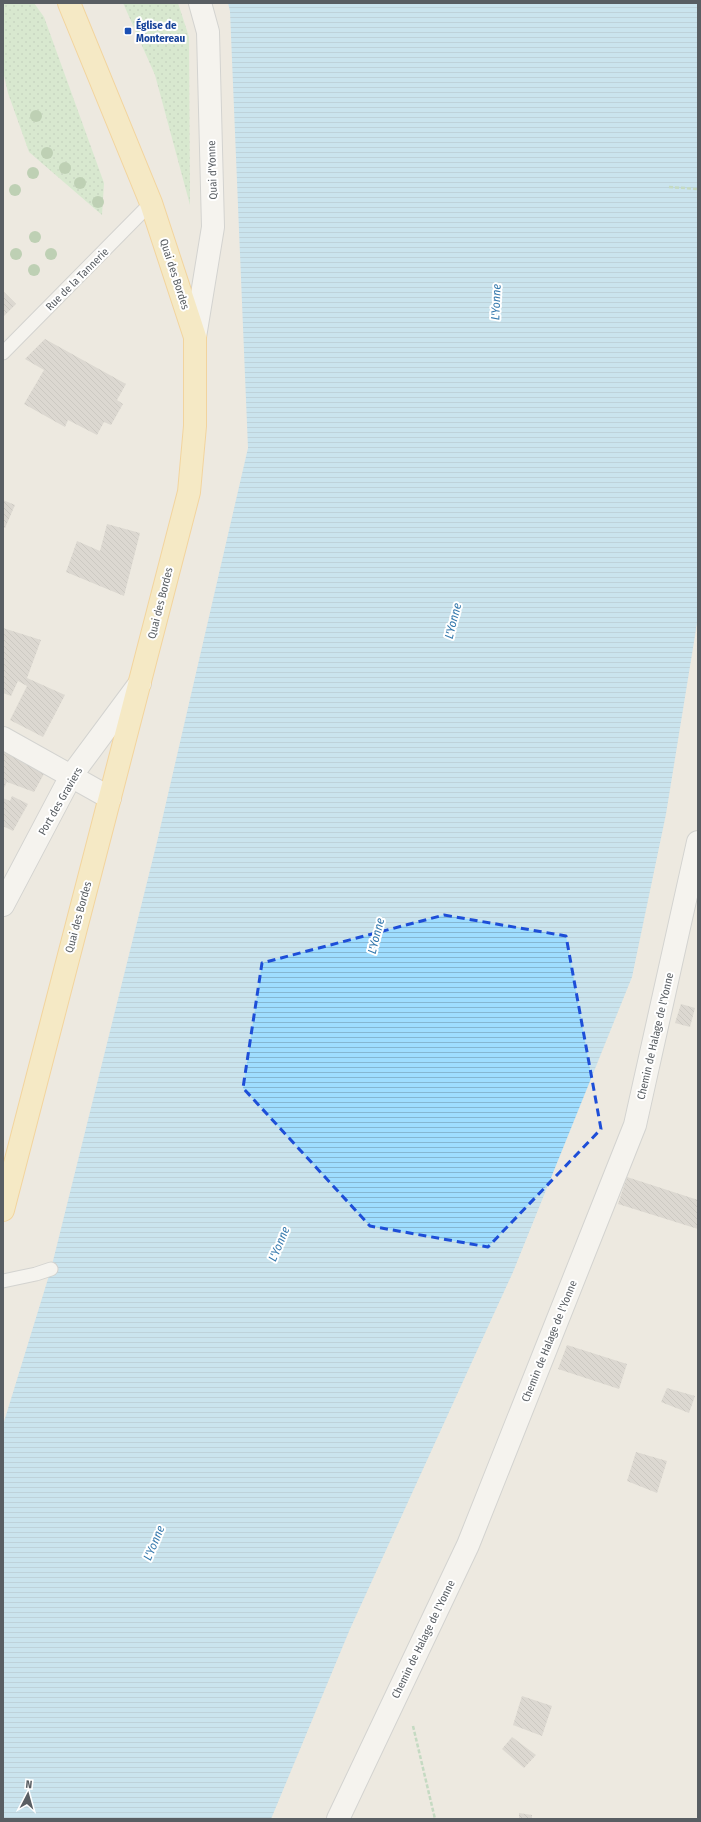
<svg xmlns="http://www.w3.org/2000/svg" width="701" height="1822" font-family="'Fira Sans Condensed',sans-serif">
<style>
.grass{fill:url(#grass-dots)}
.water{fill:url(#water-rules)}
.building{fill:url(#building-back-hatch)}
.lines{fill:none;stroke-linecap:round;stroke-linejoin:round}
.service-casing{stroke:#b4b8bc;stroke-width:15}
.minor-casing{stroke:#b4b8bc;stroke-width:24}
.primary-casing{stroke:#f9bb4e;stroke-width:24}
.path{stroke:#94c89e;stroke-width:2.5;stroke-dasharray:4 2;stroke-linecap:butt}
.service{stroke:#fff;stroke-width:13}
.minor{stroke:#fff;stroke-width:22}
.primary{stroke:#ffe9a4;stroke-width:22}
.tree{fill:#86b17f}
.marked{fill:none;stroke:#1d4ed8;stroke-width:3;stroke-dasharray:8 5;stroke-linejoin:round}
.transit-dot{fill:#1a4fb4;stroke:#fff;stroke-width:1.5}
.labels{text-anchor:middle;stroke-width:4;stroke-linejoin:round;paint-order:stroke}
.transit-label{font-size:11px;font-weight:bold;fill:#164399;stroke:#fff;text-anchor:start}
.street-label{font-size:11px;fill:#595e63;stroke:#fff}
.water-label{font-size:12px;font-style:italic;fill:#3579ad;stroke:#fff}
</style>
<defs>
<pattern id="grass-dots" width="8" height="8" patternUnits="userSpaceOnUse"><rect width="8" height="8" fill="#bee7bb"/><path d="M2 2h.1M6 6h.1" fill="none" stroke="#9dbe9c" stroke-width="1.8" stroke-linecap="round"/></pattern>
<pattern id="water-rules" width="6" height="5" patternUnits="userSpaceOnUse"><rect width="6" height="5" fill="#9fddff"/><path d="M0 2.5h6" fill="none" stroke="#85b6d2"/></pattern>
<pattern id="building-back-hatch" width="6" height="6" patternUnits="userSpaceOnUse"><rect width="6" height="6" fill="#c8c4be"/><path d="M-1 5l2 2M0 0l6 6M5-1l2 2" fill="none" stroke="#a5a29e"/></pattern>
</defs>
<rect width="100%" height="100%" fill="#ede9e0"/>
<g class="grass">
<polygon points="3,3 34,3 44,17 104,183 102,215 29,152 8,93 3,71"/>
<polygon points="123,3 178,3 189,37 190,205 155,75"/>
</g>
<polygon class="water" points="228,3 698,3 698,617 666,814 632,977 513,1272 350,1629 271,1819 3,1819 3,1425 51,1269 157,842 248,448 230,11"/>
<g class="building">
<polygon points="3,291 16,304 3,317"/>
<polygon points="45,339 126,384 117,400 123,404 111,425 104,422 97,435 68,420 65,427 24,404 44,370 25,359"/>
<polygon points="3,500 15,505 5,528 3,527"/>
<polygon points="107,524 140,533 124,596 66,572 77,541 100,551"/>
<polygon points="3,628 41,640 27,678 65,695 43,737 10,720 27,686 18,681 11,696 3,693"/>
<polygon points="3,745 45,772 34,792 7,782 3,790"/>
<polygon points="12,796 28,804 13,831 3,826 3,798 10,801"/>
<polygon points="681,1004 695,1008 690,1027 675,1023"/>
<polygon points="627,1177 698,1200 698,1229 618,1204"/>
<polygon points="567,1345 627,1364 619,1389 558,1369"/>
<polygon points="667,1388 695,1396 689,1413 661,1402"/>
<polygon points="636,1452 667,1461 657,1493 627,1481"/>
<polygon points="522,1696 552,1706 542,1736 513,1725"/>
<polygon points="512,1737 536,1755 524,1768 502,1749"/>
<polygon points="519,1813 532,1815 532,1819 519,1819"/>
</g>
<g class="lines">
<g class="service-casing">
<g id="service">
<polyline points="3,353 151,203"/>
<polyline points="3,1281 36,1274 51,1269"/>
</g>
</g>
<g class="minor-casing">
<g id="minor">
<polyline points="195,337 213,227 208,32 200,3"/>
<polyline points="3,738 110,798"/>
<polyline points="3,905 71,776 140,683"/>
<polyline points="338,1819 468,1545 635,1125 698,842"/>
</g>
</g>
<g class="primary-casing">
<polyline id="primary" points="3,1210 189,492 195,426 195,337 151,203 69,3"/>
</g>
<g class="path">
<polyline points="669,187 698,189"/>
<polyline points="413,1726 435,1819"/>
</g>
<use href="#service" class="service"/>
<use href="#minor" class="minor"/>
<use href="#primary" class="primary"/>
</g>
<g class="tree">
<circle cx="36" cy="116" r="6"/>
<circle cx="47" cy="153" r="6"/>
<circle cx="65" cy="168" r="6"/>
<circle cx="33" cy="173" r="6"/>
<circle cx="80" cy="183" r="6"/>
<circle cx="15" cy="190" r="6"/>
<circle cx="98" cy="202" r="6"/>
<circle cx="35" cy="237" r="6"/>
<circle cx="16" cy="254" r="6"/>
<circle cx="51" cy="254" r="6"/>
<circle cx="34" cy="270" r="6"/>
</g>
<path d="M0 0H701V1822H0ZM444,915L566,936L601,1129L488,1247L370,1226L243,1088L262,963Z" fill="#ede9e0" fill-opacity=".55" fill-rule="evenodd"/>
<path class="marked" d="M444,915L566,936L601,1129L488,1247L370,1226L243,1088L262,963Z"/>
<rect class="transit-dot" x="124" y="27" width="8" height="8" rx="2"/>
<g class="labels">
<g class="transit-label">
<text x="136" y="29">Église de<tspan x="136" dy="13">Montereau</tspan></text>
</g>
<g class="street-label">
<text transform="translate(212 170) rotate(-92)" y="4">Quai d'Yonne</text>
<text transform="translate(175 274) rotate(72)" y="4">Quai des Bordes</text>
<text transform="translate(77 279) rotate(-45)" y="4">Rue de la Tannerie</text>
<text transform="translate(160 603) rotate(-76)" y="4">Quai des Bordes</text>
<text transform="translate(60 801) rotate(-60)" y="4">Port des Graviers</text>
<text transform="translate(78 917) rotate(-75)" y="4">Quai des Bordes</text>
<text transform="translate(655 1036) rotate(-77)" y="4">Chemin de Halage de l'Yonne</text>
<text transform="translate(549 1341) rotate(-68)" y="4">Chemin de Halage de l'Yonne</text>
<text transform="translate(423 1639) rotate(-64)" y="4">Chemin de Halage de l'Yonne</text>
</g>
<g class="water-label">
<text transform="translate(496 302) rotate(-88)" y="4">L'Yonne</text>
<text transform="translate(453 621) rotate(-76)" y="4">L'Yonne</text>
<text transform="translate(376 936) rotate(-76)" y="4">L'Yonne</text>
<text transform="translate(279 1244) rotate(-67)" y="4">L'Yonne</text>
<text transform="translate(154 1543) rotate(-67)" y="4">L'Yonne</text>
</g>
</g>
<rect width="701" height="1822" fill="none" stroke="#595e63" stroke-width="8"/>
<g transform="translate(28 1794) rotate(6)" stroke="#ffffff" stroke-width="3" paint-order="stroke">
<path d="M0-3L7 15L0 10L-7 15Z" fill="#595e63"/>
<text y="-6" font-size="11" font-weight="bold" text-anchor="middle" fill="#595e63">N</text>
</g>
</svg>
